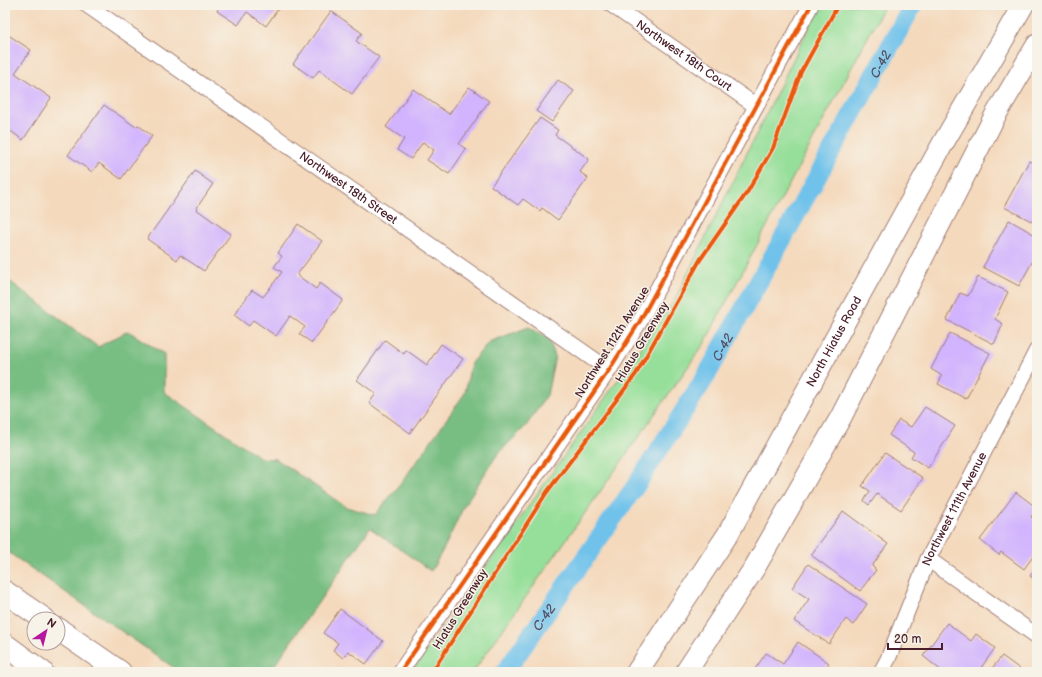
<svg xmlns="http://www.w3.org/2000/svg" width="1042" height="677" font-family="'Balsamiq Sans',sans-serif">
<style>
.green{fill:#96df9a;stroke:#707f62}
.forest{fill:#78be82;stroke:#616e56}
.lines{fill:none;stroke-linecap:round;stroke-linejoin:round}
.canal{stroke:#6fc2eb;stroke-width:19}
.building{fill:#d1b3fe}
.street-casing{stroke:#9f7c74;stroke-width:17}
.secondary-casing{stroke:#9f7c74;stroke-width:23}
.highway-casing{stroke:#9f7c74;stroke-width:24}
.street{stroke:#fff;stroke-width:15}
.secondary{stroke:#fff;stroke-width:21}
.highway{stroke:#fff;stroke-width:22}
.cycleway-casing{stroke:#f7f3e8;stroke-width:6}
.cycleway{stroke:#e8590c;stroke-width:4}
.labels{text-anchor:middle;stroke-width:3;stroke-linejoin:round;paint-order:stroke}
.street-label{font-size:12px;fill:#4a1f2b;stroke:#f7f3e8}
.water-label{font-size:13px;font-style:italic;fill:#555065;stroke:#f7f3e8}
</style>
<rect width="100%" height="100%" fill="#f7f3e8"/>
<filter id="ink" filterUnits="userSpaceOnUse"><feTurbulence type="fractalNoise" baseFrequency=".025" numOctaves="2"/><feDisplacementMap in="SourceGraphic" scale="8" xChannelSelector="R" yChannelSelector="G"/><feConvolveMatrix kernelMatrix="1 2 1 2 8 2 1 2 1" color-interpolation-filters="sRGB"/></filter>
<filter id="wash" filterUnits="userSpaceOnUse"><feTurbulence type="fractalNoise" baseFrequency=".012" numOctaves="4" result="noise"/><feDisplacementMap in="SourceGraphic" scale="16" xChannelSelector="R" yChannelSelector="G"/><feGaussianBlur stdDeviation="0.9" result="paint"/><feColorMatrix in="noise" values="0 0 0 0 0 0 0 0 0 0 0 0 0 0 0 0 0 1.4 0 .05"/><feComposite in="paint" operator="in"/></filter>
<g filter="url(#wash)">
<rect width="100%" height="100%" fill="#f4d9bc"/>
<polygon class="green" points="820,5 885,5 704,344 473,672 411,672 674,301"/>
<polygon class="forest" points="5,278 98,347 128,331 164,354 164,392 261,458 276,459 346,507 375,515 402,482 465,393 471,363 489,342 529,327 549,339 555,356 547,395 526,426 497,455 465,504 444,548 431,571 370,528 270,672 180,672 5,550"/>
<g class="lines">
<path class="canal" id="s1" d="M505,672L637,484L705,378L913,5"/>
</g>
<g id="blocks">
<g class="building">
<polygon points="220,5 281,5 266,26 247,12 238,25 217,11"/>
<polygon points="331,11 362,33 356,41 379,57 352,94 319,70 313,78 293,64"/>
<polygon points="10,36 31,50 15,73 51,98 23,140 5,127 5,43"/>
<polygon points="558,80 574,91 552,122 536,111"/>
<polygon points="469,87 489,101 459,144 466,149 449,174 427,160 434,150 423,142 411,159 397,150 404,139 386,127 413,89 449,114"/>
<polygon points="104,105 136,127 138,125 152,136 121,179 99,163 92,172 68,155"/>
<polygon points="540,118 558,130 555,135 589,159 580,172 588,178 558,220 542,208 540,211 523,199 518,205 491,186"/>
<polygon points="1029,161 1037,165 1037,224 1004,207"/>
<polygon points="195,171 213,184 196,209 231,234 204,271 180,255 177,260 147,239"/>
<polygon points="1009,220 1037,236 1037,253 1019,286 983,267"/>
<polygon points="298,224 322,241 297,275 316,289 320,283 343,300 312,343 299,334 305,327 290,316 276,336 253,320 249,326 234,315 252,290 263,297 282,272 274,267 282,256 278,253"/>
<polygon points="978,277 1008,292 995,319 1003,324 994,344 947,320 960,293 968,296"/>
<polygon points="950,333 990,353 966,399 938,384 942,376 931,369"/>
<polygon points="385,340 404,354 406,350 427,365 441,344 463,359 410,433 369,403 376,394 357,380"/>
<polygon points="925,407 955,426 928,468 911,457 914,452 889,435 899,420 911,427"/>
<polygon points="885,453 923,478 901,510 877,494 869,505 864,501 870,491 862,486"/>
<polygon points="1016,492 1037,508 1031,517 1037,521 1037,551 1024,569 1001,552 999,555 980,540"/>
<polygon points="843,511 888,544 872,566 876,570 860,591 811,555"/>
<polygon points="808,564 867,604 853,625 846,619 829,644 794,621 809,599 792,588"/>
<polygon points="1037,566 1037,581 1030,576"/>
<polygon points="340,609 383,641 366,664 348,651 343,658 333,650 338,643 323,633"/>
<polygon points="947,623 971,641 976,634 995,648 978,672 943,672 923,656"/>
<polygon points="798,642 829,663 823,672 753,672 766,653 783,664"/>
<polygon points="1002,656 1024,672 989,672"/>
</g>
</g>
</g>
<g filter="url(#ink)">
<use href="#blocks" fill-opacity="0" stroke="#9f7c74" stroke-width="1"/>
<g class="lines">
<g class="street-casing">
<g id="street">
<path id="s2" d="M87,5L609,370"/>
<path id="s3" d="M612,5L756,106"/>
<polyline points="928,559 1037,636"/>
<polyline points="400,672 609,370 640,321 811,5"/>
<path id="s4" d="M881,672L888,659L928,559L1037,350"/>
</g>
</g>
<g class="secondary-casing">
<g id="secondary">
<path id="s5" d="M637,672L728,534L942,145L1023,5"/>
<polyline points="686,672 755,567 841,417 995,116 1037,45"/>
</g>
</g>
<g class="highway-casing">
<g id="highway">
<polyline points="5,592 44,619"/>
<polyline points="58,629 120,672"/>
<polyline points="5,645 42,672"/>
</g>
</g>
<use href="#street" class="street"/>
<use href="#secondary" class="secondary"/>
<use href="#highway" class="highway"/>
<g class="cycleway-casing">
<g id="cycleway">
<polyline points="400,672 609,370 640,321 811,5"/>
<polyline points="432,672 547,492 636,374 700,260 748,191 773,148 801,72 838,5"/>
</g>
</g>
<use href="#cycleway" class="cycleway"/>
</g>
</g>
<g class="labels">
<g class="street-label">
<text dy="4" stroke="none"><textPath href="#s3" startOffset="88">Northwest 18th Court</textPath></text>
<text dy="4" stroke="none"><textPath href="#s2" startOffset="319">Northwest 18th Street</textPath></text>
<text dy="4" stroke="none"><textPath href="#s5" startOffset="385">North Hiatus Road</textPath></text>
<text transform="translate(612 342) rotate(-58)" y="4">Northwest 112th Avenue</text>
<text transform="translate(642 342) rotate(-59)" y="4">Hiatus Greenway</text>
<text dy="4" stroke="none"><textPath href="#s4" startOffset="179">Northwest 111th Avenue</textPath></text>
<text transform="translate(460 609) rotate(-58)" y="4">Hiatus Greenway</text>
</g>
<g class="water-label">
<text dy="5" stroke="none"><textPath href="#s1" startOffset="715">C-42</textPath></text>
<text dy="5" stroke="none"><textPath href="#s1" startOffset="391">C-42</textPath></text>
<text dy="5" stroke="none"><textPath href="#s1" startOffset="67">C-42</textPath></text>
</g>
</g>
<rect width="1042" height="677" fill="none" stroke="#f7f3e8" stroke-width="20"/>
<g transform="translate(46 631) rotate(35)"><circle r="19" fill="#f7f3e8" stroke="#b29e9c"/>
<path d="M0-3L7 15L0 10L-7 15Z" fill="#b5179e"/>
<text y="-6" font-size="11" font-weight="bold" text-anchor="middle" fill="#4a1f2b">N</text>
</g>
<path d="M888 643v6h54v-6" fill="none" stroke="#4a1f2b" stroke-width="2"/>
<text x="894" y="643" font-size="12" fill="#4a1f2b" stroke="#f7f3e8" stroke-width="3" paint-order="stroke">20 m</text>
</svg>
